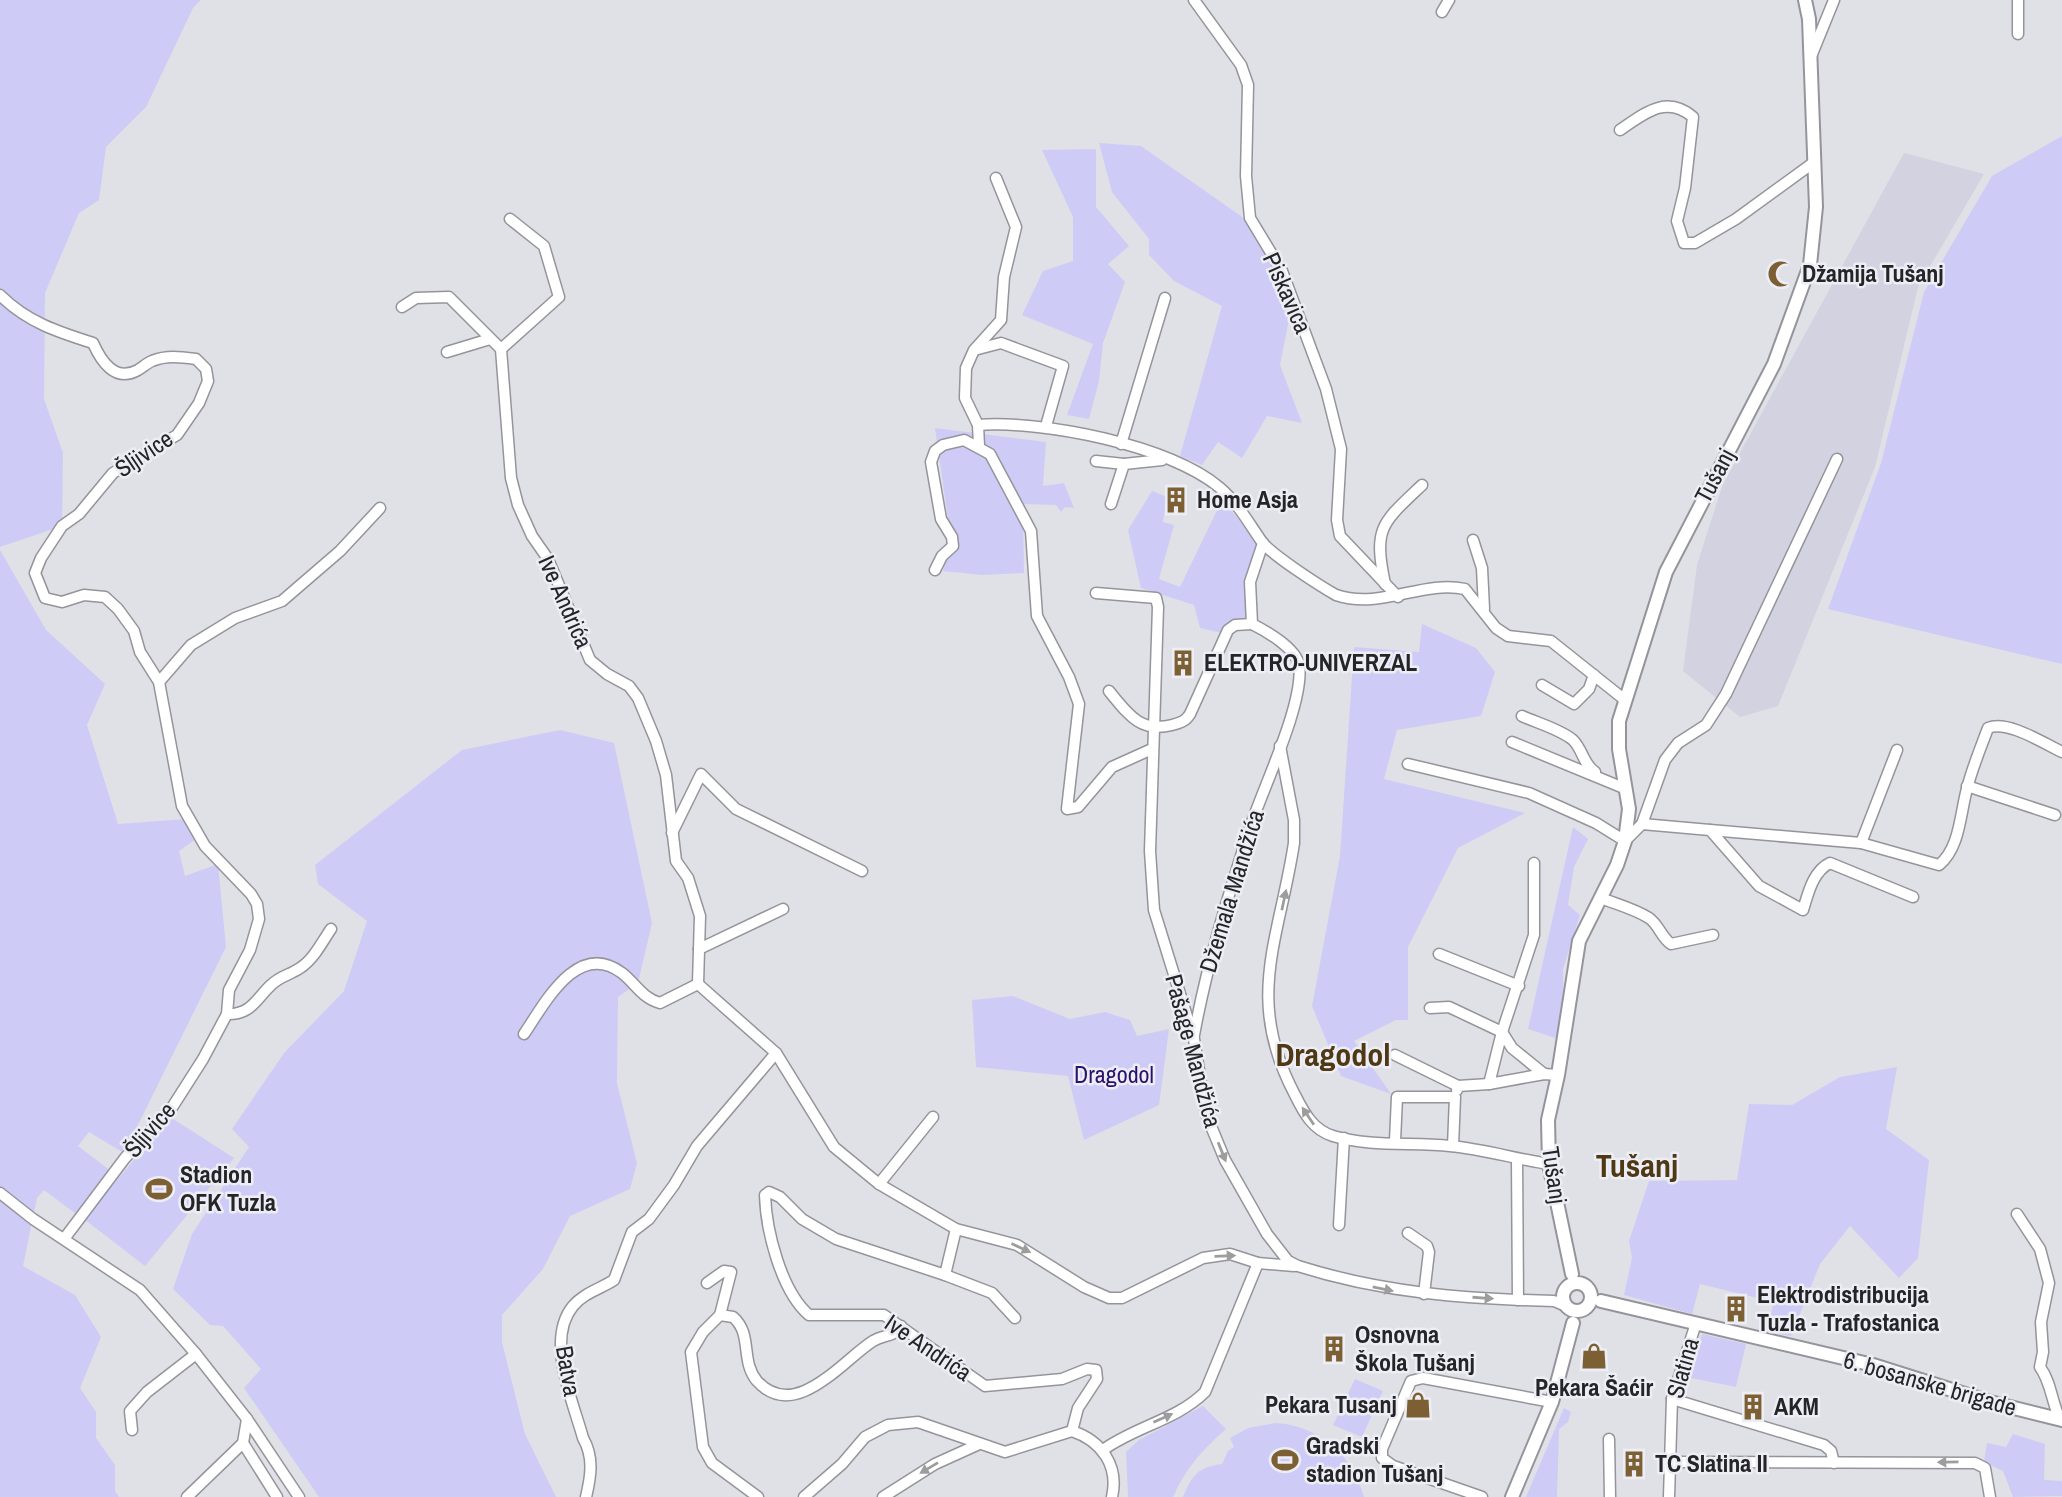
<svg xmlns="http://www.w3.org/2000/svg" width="2062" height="1497" font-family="'Archivo Narrow',sans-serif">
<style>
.built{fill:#d2d2e0}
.green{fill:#ceccf6}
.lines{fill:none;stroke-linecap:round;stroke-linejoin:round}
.minor-casing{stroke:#95949b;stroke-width:13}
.tertiary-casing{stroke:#95949b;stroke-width:16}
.minor{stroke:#fff;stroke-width:10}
.tertiary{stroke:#fff;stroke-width:12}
.oneway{fill:#9d9d9e}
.labels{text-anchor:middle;stroke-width:5;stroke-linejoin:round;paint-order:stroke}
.poi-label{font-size:24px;font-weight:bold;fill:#252528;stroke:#ededf5;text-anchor:start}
.street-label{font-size:24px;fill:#252528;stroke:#ededf5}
.park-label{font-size:24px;fill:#2c116d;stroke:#ededf5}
.district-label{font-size:32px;font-weight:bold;fill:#4f3915;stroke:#ededf5}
</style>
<rect width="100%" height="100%" fill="#e0e0e7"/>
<polygon class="built" points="1904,153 1984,174 1918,287 1875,467 1778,706 1740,717 1683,671 1697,565 1723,484"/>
<g class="green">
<polygon points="0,0 201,0 193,8 146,107 106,147 99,200 79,213 45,293 44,399 63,453 62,526 0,547"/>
<polygon points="2062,136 2062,664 1828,609 1881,463 1924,292 1992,176"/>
<polygon points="1099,143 1141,146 1265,233 1303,317 1288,324 1280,365 1302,423 1267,416 1242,458 1218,442 1202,465 1180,456 1222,306 1174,281 1149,255 1149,239 1112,192"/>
<polygon points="1096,149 1096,207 1129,246 1108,264 1125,282 1103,343 1099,381 1089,419 1067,415 1093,344 1022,315 1043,271 1073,261 1073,217 1042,150"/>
<polygon points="935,428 1046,442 1043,486 1064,483 1074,508 1065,507 1061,512 1056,505 1023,504 1024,573 982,575 943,571 951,540"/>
<polygon points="1152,491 1167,497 1163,522 1174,525 1159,579 1180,587 1222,500 1262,547 1250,582 1254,617 1222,633 1200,628 1194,605 1141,588 1128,530"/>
<polygon points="0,550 46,630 105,684 87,725 118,824 186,819 199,837 179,851 185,876 218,864 226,947 124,1153 89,1132 78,1146 111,1171 76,1214 44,1190 37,1198 23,1266 75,1295 101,1337 80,1388 96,1412 96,1438 115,1465 115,1491 119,1497 0,1497"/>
<polygon points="1422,624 1476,648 1495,672 1481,716 1397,730 1384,779 1525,813 1458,848 1408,947 1408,1020 1396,1020 1354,1041 1391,1094 1341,1076 1312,1006 1340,856 1354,647 1419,652"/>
<polygon points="560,730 614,743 652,923 638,983 618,997 617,1083 637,1163 630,1189 570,1216 543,1269 502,1315 502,1342 525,1434 556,1497 319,1497 244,1388 261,1369 223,1326 210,1325 173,1289 192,1234 249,1147 232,1129 284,1053 344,991 367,921 318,884 315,865 462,750"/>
<polygon points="1573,827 1588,839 1574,867 1568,905 1580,915 1563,969 1564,1041 1528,1029"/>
<polygon points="1013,996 1070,1019 1105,1012 1130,1020 1137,1036 1169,1029 1159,1105 1084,1140 1068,1076 976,1067 972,1000"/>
<polygon points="1897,1067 1886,1129 1929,1160 1918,1258 1899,1278 1850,1226 1820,1264 1791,1336 1766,1332 1774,1302 1700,1284 1692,1314 1624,1295 1632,1258 1629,1241 1649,1181 1737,1180 1749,1104 1792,1105 1840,1077"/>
<polygon points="170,1117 234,1158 145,1266 84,1219"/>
<polygon points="1702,1334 1746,1344 1736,1387 1691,1378"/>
<polygon points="1355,1379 1383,1391 1362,1437 1333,1425"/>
<path d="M1203,1406L1226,1429C1203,1449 1185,1469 1173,1497H1128L1126,1452L1139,1440Z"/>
<polygon points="1564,1408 1571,1412 1568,1422 1559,1429 1557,1497 1526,1497"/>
<path d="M1276,1423C1319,1426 1353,1455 1364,1497H1183C1192,1475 1198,1467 1222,1464L1228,1451L1234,1447L1230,1438L1248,1428Z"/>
<polygon points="2013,1434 2045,1444 2044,1480 2062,1481 2062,1496 2013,1497 2003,1471 1984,1462 1987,1443 2006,1447"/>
</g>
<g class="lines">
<g class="minor-casing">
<g id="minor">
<polyline points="1194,0 1241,65 1248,85 1246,176 1250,218 1282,271 1326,389 1341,449 1337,520 1340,536 1398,597"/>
<polyline points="2018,0 2018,34"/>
<polyline points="1442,12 1449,0"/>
<polyline points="1812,54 1834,0"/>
<path d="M1620,130C1644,114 1666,94 1693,117L1685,188L1677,221L1684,243H1695L1736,219L1813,163"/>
<path d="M0,295C27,322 58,332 93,343C101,361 115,383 138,370C143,367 147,363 152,361C166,355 181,357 196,359L206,369L208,381L199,403L177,435L113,473L79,514L62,526L41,558L35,573L45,598L62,602L84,595L105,597L118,609L134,631L140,652L159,682L182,806L205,846L251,894L257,904L259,919L250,950L229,990L227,1014L203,1059L173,1106L125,1158L64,1239"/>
<polyline points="402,307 416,298 449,297 501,349 511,478 518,505 532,536 548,559 590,660 607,674 629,686 638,698 656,741 666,775 676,861 688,878 700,916 698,984"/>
<polyline points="501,349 559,297 544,246 510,219"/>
<polyline points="978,349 1001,343 1063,366 1046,426"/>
<polyline points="447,352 490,339"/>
<path d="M978,425C1043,420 1168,445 1219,487C1238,503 1248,522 1262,542C1272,555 1320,586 1336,595C1381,610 1422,580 1465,589L1496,628L1508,636L1551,641L1625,700"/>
<polyline points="1121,444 1165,298"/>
<polyline points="979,446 978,425 965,398 966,368 974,350 1001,320 1004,277 1016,227 996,178"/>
<polyline points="1096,461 1124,464 1162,460"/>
<polyline points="1111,504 1124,464"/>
<polyline points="1473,540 1482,568 1484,609"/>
<polyline points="935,570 942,556 953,546 952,537 941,519 931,462 935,451 943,445 964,440 990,454 1031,531 1037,616 1069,677 1079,704 1067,809 1078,807 1112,767 1152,749"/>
<path d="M1385,584C1373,527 1382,523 1422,485"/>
<path d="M1096,593L1156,598L1158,607L1150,851L1154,910L1194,1039L1206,1114L1225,1160L1267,1234L1288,1261L1298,1266C1383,1293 1466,1299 1554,1301L1566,1306"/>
<polyline points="159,682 191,645 235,618 282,601 340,551 380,508"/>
<polyline points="1542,685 1574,704 1589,689 1594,675"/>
<path d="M1109,691C1128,714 1140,733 1172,725C1180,723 1186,721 1190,714L1228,630L1235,625L1252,624"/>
<path d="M1522,716C1537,723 1560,729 1573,740C1583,750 1583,764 1595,772"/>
<polyline points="1512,742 1626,789"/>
<path d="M1280,746L1294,820V843C1279,941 1244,999 1295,1095C1304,1113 1313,1130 1333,1136C1370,1147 1412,1142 1450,1146C1483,1149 1516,1159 1549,1164"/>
<path d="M1408,764L1529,793L1596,823L1625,841L1642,824L1710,830L1759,886L1803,910C1808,894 1813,871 1830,863L1913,897"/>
<polyline points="1967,786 2055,815"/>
<polyline points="1642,824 1665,760 1678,743 1706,725 1726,694 1837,459"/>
<path d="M1710,830L1861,843L1939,865C1961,847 1960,811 1968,785C1973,766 1981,747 1988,728C2008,720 2043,743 2062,752"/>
<polyline points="672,833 701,774 736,809 862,871"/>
<polyline points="1861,843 1897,750"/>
<polyline points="1534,863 1534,935 1502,1032 1489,1084 1544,1074 1558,1075"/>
<path d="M1601,898C1616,904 1635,909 1649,918C1659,925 1661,937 1671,944L1713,935"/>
<polyline points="699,949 783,909"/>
<polyline points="1439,954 1519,986"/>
<polyline points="698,984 776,1053 834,1147 879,1184 956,1229 1017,1245 1084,1287 1109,1298 1122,1298 1203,1258 1230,1254 1258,1263 1294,1266"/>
<polyline points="1430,1008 1449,1007 1502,1032 1512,1048 1544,1074"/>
<path d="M227,1014C251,1015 256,999 271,985C280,976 290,975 300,968C314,959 322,942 331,929"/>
<path d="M524,1034C544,1005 577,939 622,973C636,984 642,998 660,1003L698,984"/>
<path d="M1194,1035C1207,964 1228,896 1250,828C1262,790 1305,702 1299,665C1296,648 1266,631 1252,624L1250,582L1263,543"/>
<polyline points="1395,1055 1458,1086"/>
<polyline points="1457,1090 1458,1086 1489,1084"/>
<polyline points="1395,1141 1397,1097 1455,1097 1453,1146"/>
<polyline points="1517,1159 1518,1300"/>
<polyline points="879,1184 933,1117"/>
<polyline points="0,1193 33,1219 140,1290 196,1354 247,1419 299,1497"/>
<path d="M2017,1214L2040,1249L2049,1283L2041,1322L2043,1352L2040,1367C2050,1381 2051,1396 2057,1412L2055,1418"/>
<polyline points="1339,1225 1344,1138"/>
<path d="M956,1229L945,1275L836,1239L802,1219L780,1197L769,1192L765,1195C766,1230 781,1291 809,1315H884L985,1386L1062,1379L1087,1369L1096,1370L1097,1379L1078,1408L1072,1431C1102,1441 1119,1466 1112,1497"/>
<polyline points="1408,1233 1427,1246 1429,1252 1424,1294"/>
<polyline points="945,1275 992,1293 1015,1318"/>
<polyline points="707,1283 724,1271 731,1272 720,1315"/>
<polyline points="1672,1399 1824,1445 1831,1451 1834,1463"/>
<polyline points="247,1419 243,1443 277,1497"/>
<polyline points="132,1430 130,1411 147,1392 196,1354"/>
<polyline points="1609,1439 1610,1497"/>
<path d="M1103,1450C1134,1427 1177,1420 1205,1392L1258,1263"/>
<polyline points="1670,1462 1975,1463 1985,1468 1990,1497"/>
<polyline points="187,1497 243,1443"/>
<path d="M586,1497C591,1476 594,1457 583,1438C573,1401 545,1340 573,1306C584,1293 600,1289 614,1280L632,1232L649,1219L674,1185L697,1146L776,1053"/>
<path d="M758,1497L712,1463L703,1447L691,1352L703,1332L720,1315L733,1317C753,1334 740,1361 757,1381C795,1423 843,1360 873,1341C884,1334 893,1338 901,1326"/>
<polyline points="804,1497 842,1464 865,1437 888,1425 918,1422 1005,1452 1072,1431"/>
<polyline points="883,1497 935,1464 977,1445"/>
<polyline points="1482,1497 1393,1466 1382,1458 1382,1449 1411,1381 1423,1378 1552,1402"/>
<polyline points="1669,1497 1672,1399 1696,1323"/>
</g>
</g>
<g class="tertiary-casing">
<g id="tertiary">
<polyline points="1572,1274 1549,1164 1548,1120 1558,1075 1579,941 1617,865 1625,841 1629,809 1619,749 1619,721 1666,572 1774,364 1810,265 1816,207 1809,19 1805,0"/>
<circle cx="1577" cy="1297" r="14"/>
<polyline points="1601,1301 1873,1365 1990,1402 2062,1420"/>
<polyline points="1512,1497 1552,1402 1573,1323"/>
</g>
</g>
<use href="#minor" class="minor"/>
<use href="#tertiary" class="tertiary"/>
</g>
<defs><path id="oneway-solid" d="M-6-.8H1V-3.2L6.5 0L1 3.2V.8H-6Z" transform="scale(1.75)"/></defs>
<g class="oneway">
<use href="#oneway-solid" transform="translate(1284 900) rotate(-78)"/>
<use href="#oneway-solid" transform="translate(1308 1116) rotate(-124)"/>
<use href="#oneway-solid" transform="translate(1222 1152) rotate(68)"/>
<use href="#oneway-solid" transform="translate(1021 1248) rotate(25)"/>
<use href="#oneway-solid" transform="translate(1225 1256) rotate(-2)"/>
<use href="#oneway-solid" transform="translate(1383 1289) rotate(11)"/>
<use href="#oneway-solid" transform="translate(1483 1298) rotate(4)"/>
<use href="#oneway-solid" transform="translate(1163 1418) rotate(-24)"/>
<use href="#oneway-solid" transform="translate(1948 1462) rotate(179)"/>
<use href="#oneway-solid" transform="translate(929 1468) rotate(149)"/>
</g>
<defs>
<g id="mosque-bare" transform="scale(2.1)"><path d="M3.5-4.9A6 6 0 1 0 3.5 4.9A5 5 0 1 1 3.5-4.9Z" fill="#7c6033" stroke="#ededf5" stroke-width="2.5" paint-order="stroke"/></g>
<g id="building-bare" transform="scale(2.1)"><path d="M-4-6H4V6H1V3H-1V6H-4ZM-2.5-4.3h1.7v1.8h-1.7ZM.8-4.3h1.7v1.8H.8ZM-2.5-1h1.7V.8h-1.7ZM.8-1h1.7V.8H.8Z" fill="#7c6033" stroke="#ededf5" stroke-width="2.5" paint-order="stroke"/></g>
<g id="stadium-bare" transform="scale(2.1)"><path d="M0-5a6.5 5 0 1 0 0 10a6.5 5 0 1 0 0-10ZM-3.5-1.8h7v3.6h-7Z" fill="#7c6033" stroke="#ededf5" stroke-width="2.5" paint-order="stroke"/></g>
<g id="shop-bare" transform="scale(2.1)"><path d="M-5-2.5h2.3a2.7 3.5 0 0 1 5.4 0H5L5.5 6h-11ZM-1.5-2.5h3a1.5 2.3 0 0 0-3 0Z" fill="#7c6033" stroke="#ededf5" stroke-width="2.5" paint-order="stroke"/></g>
</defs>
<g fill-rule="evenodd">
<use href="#mosque-bare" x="1781" y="274"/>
<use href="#building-bare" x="1176" y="500"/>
<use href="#building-bare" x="1183" y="663"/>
<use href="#stadium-bare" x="159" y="1189"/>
<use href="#building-bare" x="1736" y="1309"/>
<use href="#building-bare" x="1334" y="1349"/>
<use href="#shop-bare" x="1594" y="1356"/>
<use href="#shop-bare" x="1418" y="1405"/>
<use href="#building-bare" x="1753" y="1407"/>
<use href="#stadium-bare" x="1285" y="1460"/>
<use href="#building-bare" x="1634" y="1464"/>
</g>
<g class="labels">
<g class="poi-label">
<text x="1802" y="282">Džamija Tušanj</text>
<text x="1197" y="508">Home Asja</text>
<text x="1204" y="671">ELEKTRO-UNIVERZAL</text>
<text x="180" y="1183">Stadion<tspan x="180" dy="28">OFK Tuzla</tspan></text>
<text x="1757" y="1303">Elektrodistribucija<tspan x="1757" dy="28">Tuzla - Trafostanica</tspan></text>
<text x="1355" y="1343">Osnovna<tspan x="1355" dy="28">Škola Tušanj</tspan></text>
<text x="1594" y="1396" text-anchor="middle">Pekara Šaćir</text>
<text x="1397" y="1413" text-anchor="end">Pekara Tusanj</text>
<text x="1774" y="1415">AKM</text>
<text x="1306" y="1454">Gradski<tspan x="1306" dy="28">stadion Tušanj</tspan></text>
<text x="1655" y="1472">TC Slatina II</text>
</g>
<g class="street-label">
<text transform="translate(1287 293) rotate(66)" y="8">Piskavica</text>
<text transform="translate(144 454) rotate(-34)" y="8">Šljivice</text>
<text transform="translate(1715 476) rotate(-62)" y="8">Tušanj</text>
<text transform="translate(565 602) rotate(66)" y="8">Ive Andrića</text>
<text transform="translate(1232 891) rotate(-73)" y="8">Džemala Mandžića</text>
<text transform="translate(1193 1051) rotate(75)" y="8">Pašage Mandžića</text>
<text transform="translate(150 1130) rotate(-49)" y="8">Šljivice</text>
<text transform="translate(1554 1175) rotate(82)" y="8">Tušanj</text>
<text transform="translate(928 1348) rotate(34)" y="8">Ive Andrića</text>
<text transform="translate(1683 1368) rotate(-74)" y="8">Slatina</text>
<text transform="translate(568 1371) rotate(80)" y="8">Batva</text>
<text transform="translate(1930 1384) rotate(16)" y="8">6. bosanske brigade</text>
</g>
<g class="park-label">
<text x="1114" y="1083">Dragodol</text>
</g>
<g class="district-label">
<text x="1333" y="1066">Dragodol</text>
<text x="1637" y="1177">Tušanj</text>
</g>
</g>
</svg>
